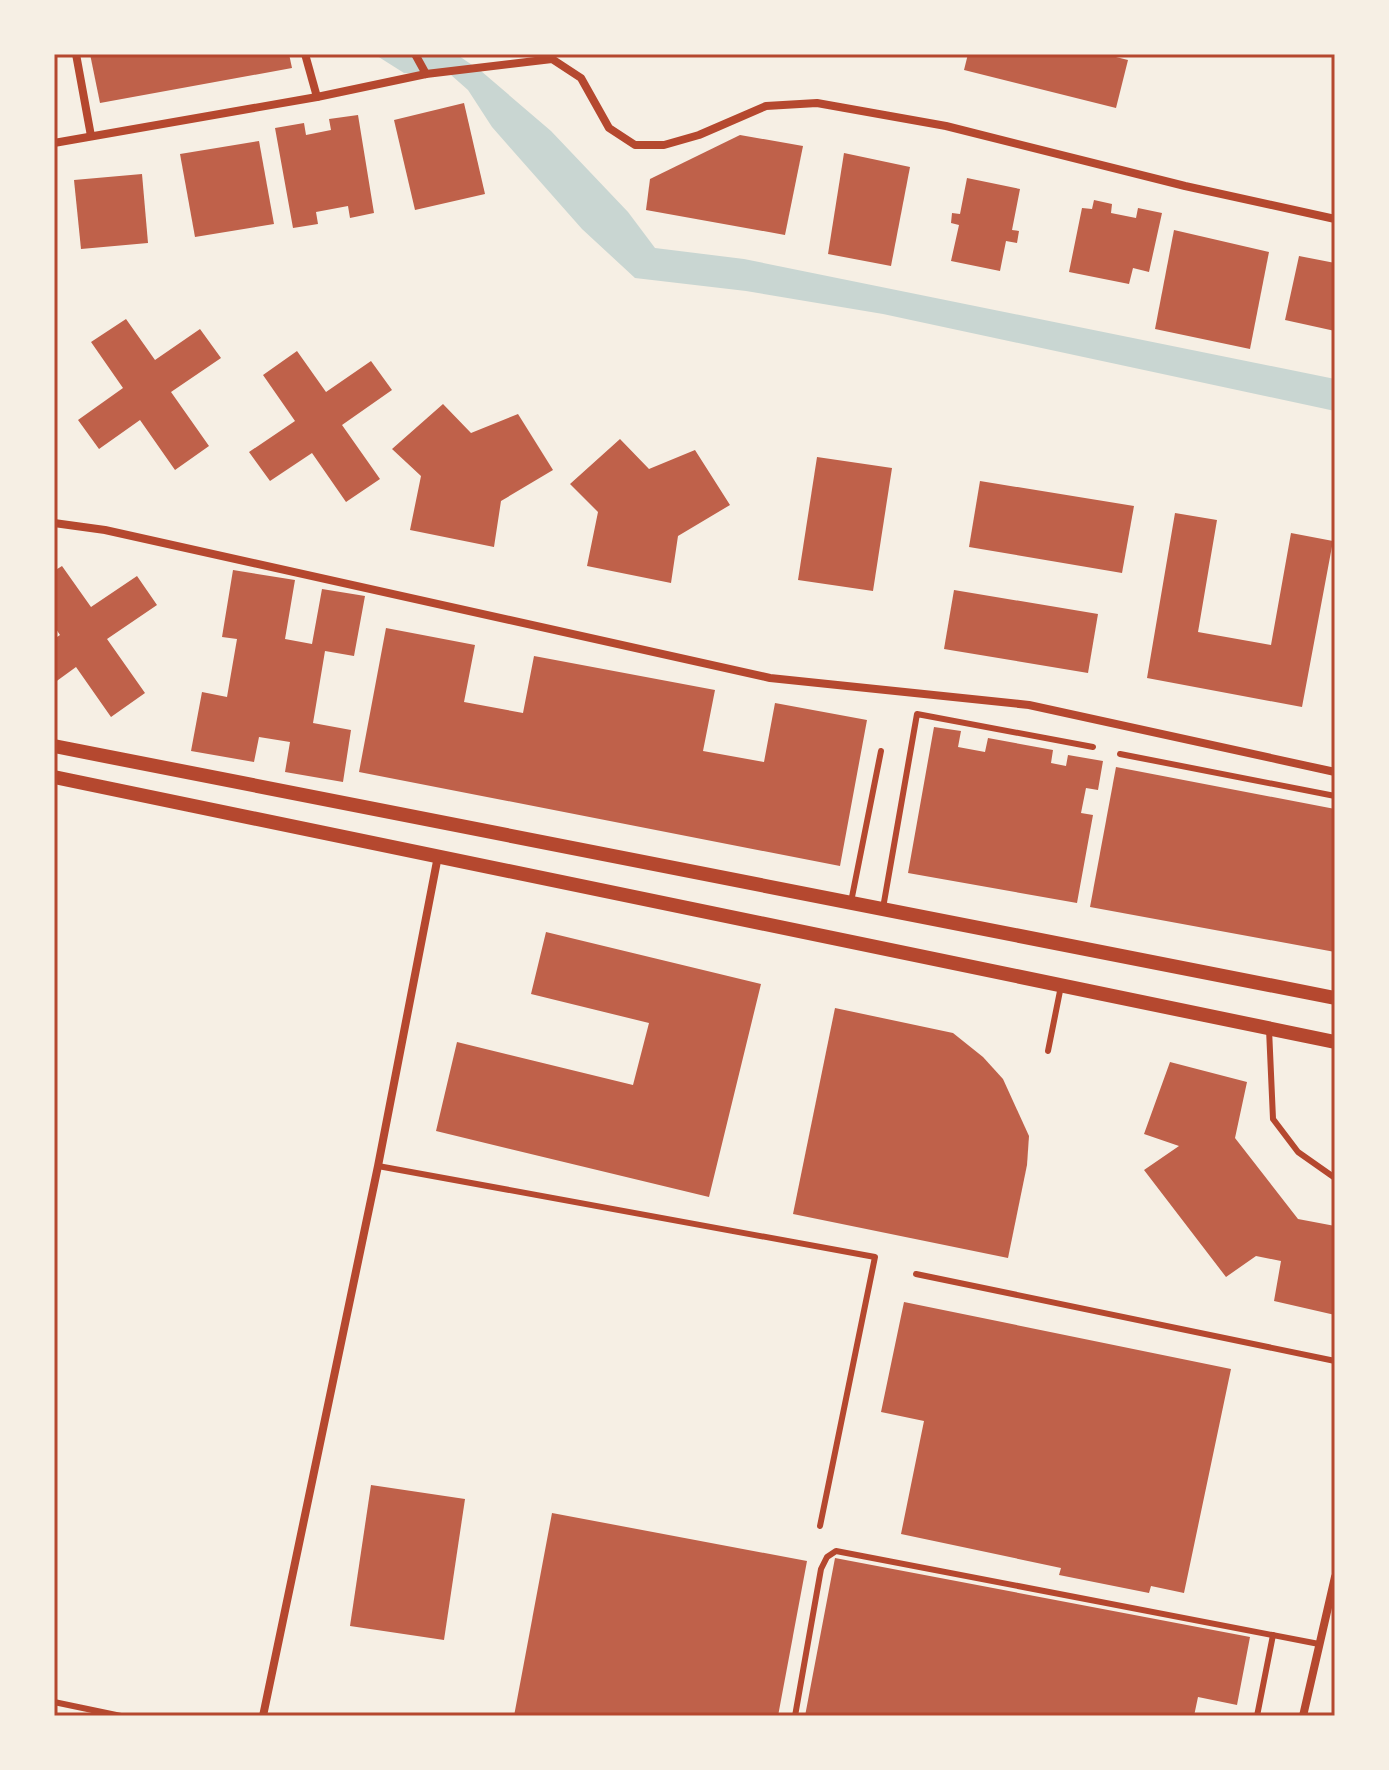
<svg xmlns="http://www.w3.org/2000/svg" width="1389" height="1770" font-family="'Golos Text',sans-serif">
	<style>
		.water { fill: #c9d6d2 }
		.building { fill: #bf614a }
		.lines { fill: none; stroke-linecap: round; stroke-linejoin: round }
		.service { stroke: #b5482f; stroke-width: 6 }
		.minor { stroke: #b5482f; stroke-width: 8 }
		.tertiary { stroke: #b5482f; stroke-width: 14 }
		.neatline { fill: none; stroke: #b5482f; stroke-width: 3 }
	</style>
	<rect width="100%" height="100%" fill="#f6efe4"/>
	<path class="water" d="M374,54h82l25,17 70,60 77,81 27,36 89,11 591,120v32l-452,-97 -137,-23 -111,-13 -53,-49 -90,-102 -24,-37 -17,-15 -47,-2z"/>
	<g class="building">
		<path d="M90,54h199l3,14 -192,35z"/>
		<path d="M968,54h136l24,6 -12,48 -152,-38z"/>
		<path d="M464,103l21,91 -70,16 -21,-90z"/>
		<path d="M358,115l16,98 -24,5 -2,-12 -32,6 2,12 -25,4 -18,-100 29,-5 2,12 25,-5 -2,-11z"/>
		<path d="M740,135l63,11 -18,89 -139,-25 4,-31z"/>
		<path d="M259,141l15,83 -79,13 -15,-83z"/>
		<path d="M844,153l66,14 -19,99 -63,-12z"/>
		<path d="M142,174l6,69 -67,6 -7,-69z"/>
		<path d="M967,178l53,11 -8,41 7,1 -2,12 -11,-2 -6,30 -49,-10 8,-36 -8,-2 1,-10 8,1z"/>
		<path d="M1094,200l18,4 -1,9 25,5 2,-10 24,5 -13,59 -16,-4 -4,16 -60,-12 13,-64 10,1z"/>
		<path d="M1174,230l95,22 -19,97 -95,-20z"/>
		<path d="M1299,256l36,7v68l-50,-11z"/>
		<path d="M126,319l29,41 45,-31 21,29 -50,34 38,54 -34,24 -35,-50 -41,29 -21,-29 45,-32 -32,-46z"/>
		<path d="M297,351l29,41 45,-31 21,29 -50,35 38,54 -34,23 -34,-49 -42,28 -21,-29 46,-31 -32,-46z"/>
		<path d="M443,404l28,29 47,-19 35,56 -52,31 -7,46 -84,-17 11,-54 -29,-27z"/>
		<path d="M620,439l29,30 46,-19 35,55 -52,31 -7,47 -84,-17 11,-54 -28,-28z"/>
		<path d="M817,457l75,11 -19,123 -75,-11z"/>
		<path d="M980,481l154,25 -12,67 -153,-26z"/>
		<path d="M1175,513l42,7 -19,112 73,13 20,-112 42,8 -31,166 -155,-29z"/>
		<path d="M62,566l29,41 46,-31 20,29 -50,34 38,54 -34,24 -35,-50 -22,16v-44l6,-4 -6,-9v-55z"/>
		<path d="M233,570l62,10 -10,59 27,5 10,-55 43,7 -11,60 -29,-5 -12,72 38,7 -8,52 -58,-10 5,-30 -31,-5 -5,25 -63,-11 11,-59 25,5 10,-58 -15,-2z"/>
		<path d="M954,590l144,24 -10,59 -144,-24z"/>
		<path d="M386,628l89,17 -11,57 59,11 11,-57 181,34 -12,61 61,11 11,-59 92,17 -27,146 -481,-94z"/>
		<path d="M934,727l27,4 -3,16 27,5 3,-14 65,12 -2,13 15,3 2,-11 35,6 -5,29 -12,-2 -5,25 12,2 -16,88 -169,-30z"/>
		<path d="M1116,767l219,42v143l-245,-45z"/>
		<path d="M546,932l215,52 -52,213 -273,-66 21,-89 176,43 16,-62 -118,-29z"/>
		<path d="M835,1008l118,25 30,24 20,22 26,57 -2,29 -19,93 -215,-44z"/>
		<path d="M1170,1062l77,20 -12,56 63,81 37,7v89l-61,-14 7,-40 -25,-5 -30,21 -82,-107 35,-24 -35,-12z"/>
		<path d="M904,1302l327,67 -47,224 -33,-7 -2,7 -90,-18 2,-7 -160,-34 23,-113 -43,-9z"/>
		<path d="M371,1485l94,14 -21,141 -94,-14z"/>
		<path d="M552,1513l255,48 -29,155h-264z"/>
		<path d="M835,1558l415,79 -13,68 -39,-8 -4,19h-389z"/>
	</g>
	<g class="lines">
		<g class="service">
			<path d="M1120,754l215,42"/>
			<path d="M851,902l30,-151"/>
			<path d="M883,908l34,-194 176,33"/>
			<path d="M1269,1029l4,90 25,33 37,26"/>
			<path d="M1048,1051l13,-65"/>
			<path d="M378,1166l497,91 -55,269"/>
			<path d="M916,1274l419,87"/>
			<path d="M54,1702l67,14"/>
			<path d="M795,1716l26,-147 6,-12 9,-6 483,93"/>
			<path d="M1257,1716l16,-81"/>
		</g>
		<g class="minor">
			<path d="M76,54l15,82"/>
			<path d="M305,54l12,43"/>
			<path d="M415,54l11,20"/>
			<path d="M54,143l263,-46 109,-23 126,-15 29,19 28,50 26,17h29l35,-10 67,-29 51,-3 129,23 239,60 150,33"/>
			<path d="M54,523l51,7 665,148 259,27 306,67"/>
			<path d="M263,1716l115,-550 60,-310"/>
			<path d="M1303,1716l32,-139"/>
		</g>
		<g class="tertiary">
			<path d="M54,746l1281,252"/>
			<path d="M54,777l1281,265"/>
		</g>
	</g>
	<rect width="1389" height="1770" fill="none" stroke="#f6efe4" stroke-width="112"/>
	<rect x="56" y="56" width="1277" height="1658" class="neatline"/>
</svg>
